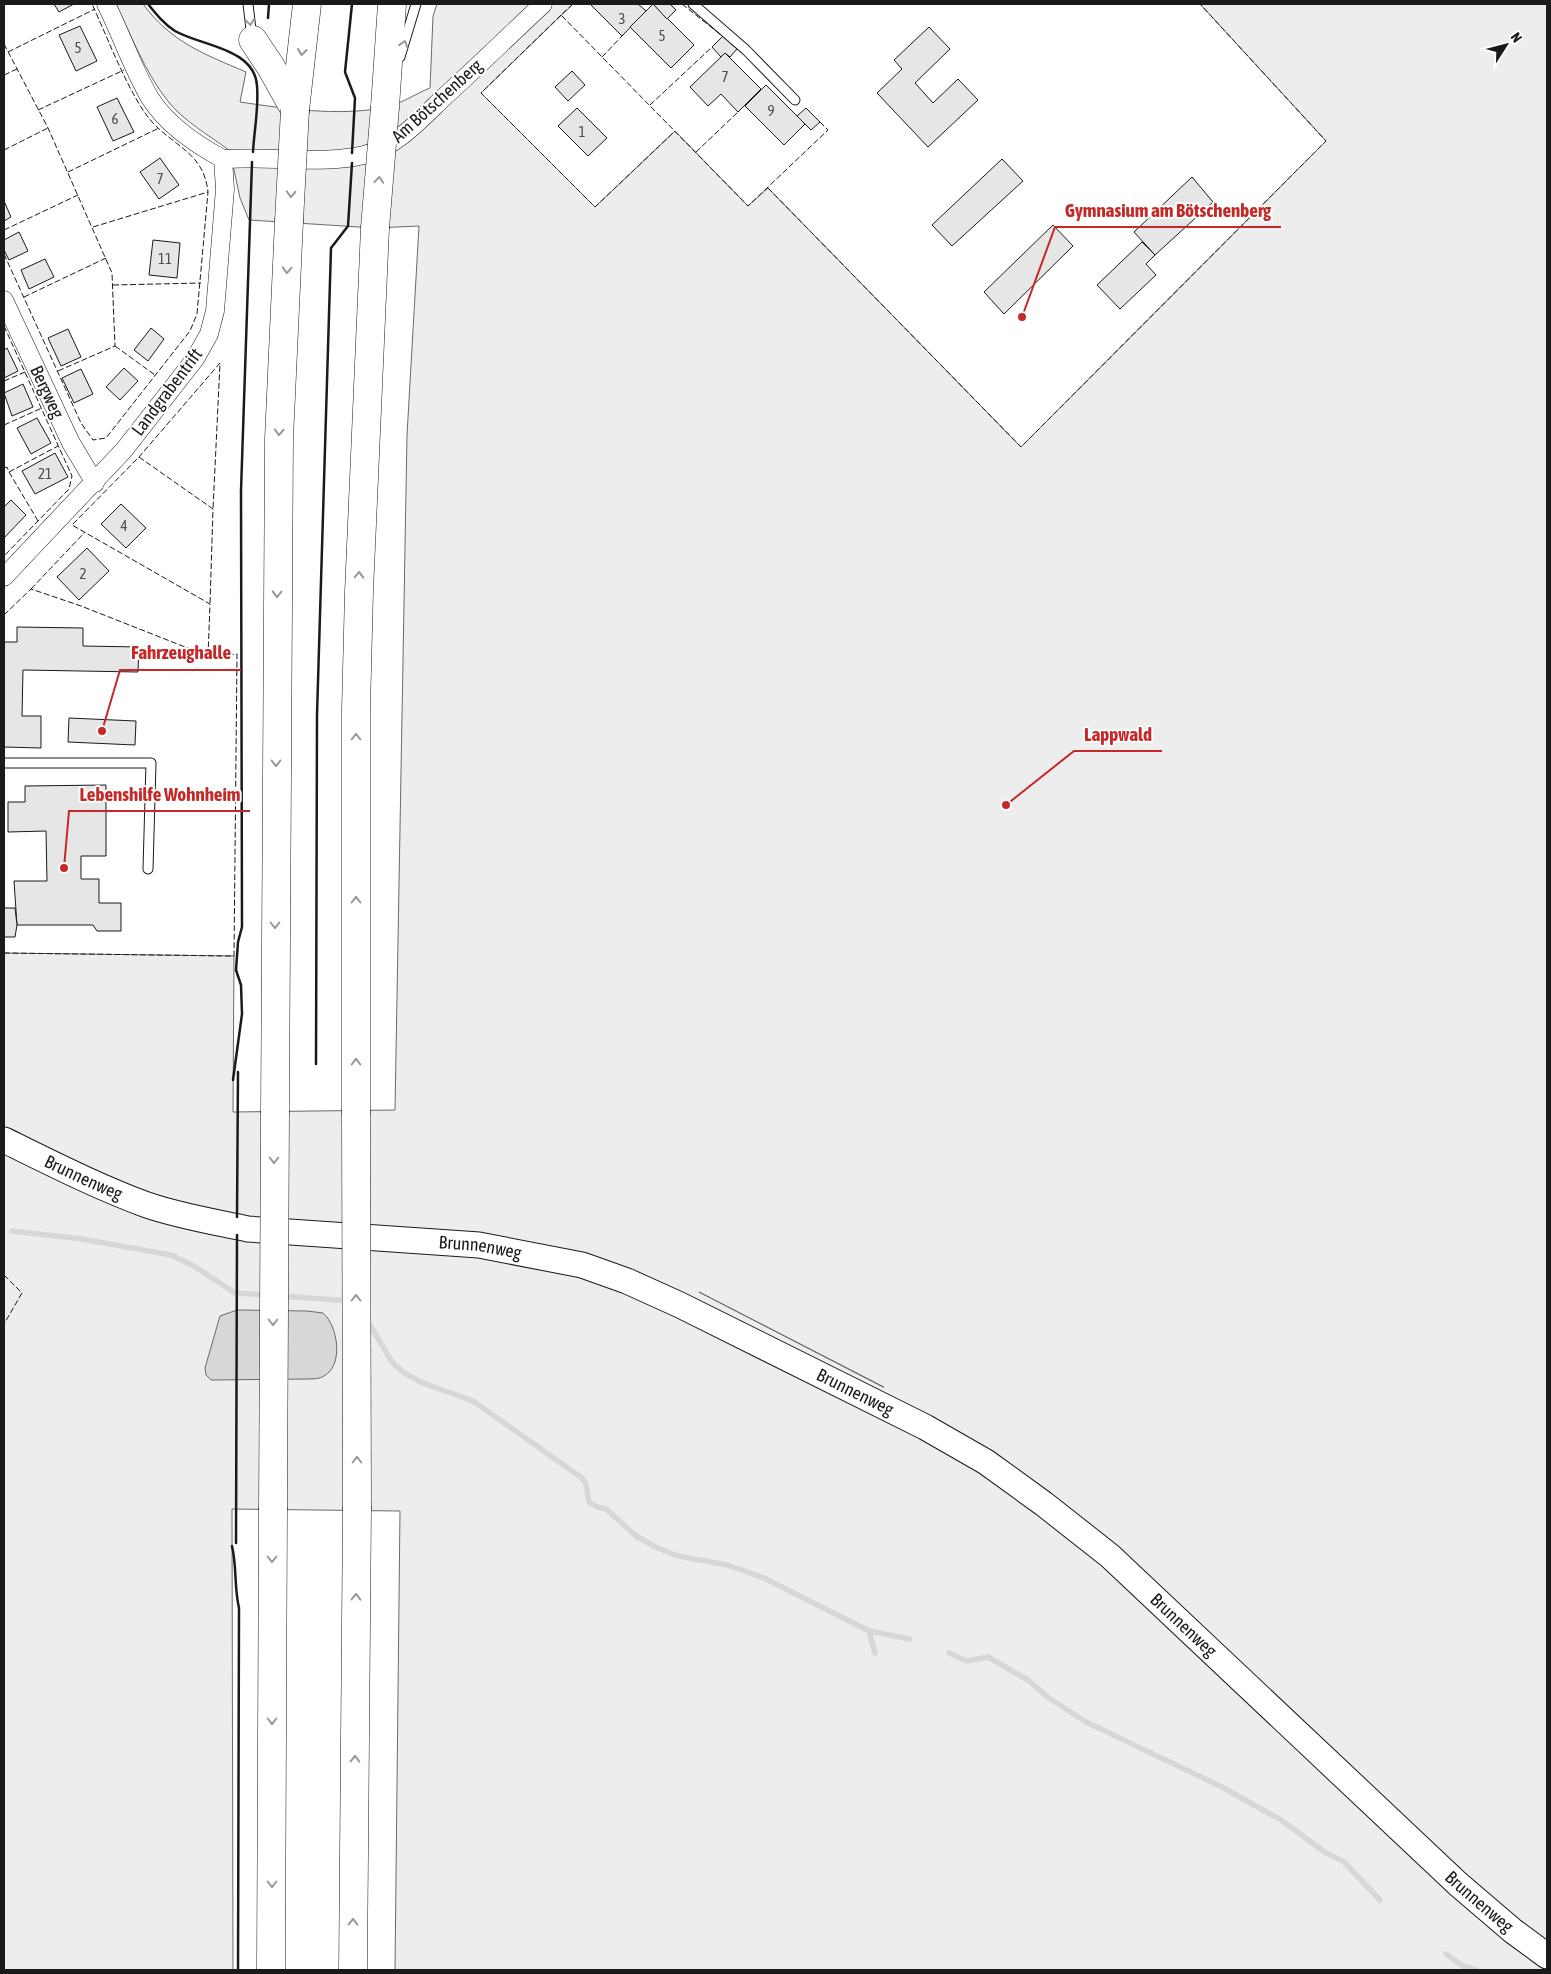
<svg xmlns="http://www.w3.org/2000/svg" width="1551" height="1974" font-family="'Asap Condensed',sans-serif">
	<style>
		.green { fill: #ededed; stroke: #6a6a6a; fill-rule: evenodd }
		.water { fill: #d7d7d7; stroke: #6a6a6a }
		.lines { fill: none; stroke-linecap: round; stroke-linejoin: round }
		.stream { stroke: #d7d7d7; stroke-width: 5.5 }
		.building { fill: #e6e6e6; stroke: #1a1a1a }
		.lane-casing { stroke: #1a1a1a; stroke-width: 11 }
		.street-casing { stroke: #1a1a1a; stroke-width: 19 }
		.secondary-casing { stroke: #1a1a1a; stroke-width: 27 }
		.highway-casing { stroke: #1a1a1a; stroke-width: 29 }
		.lane { stroke: #fff; stroke-width: 9 }
		.street { stroke: #fff; stroke-width: 18 }
		.secondary { stroke: #fff; stroke-width: 25 }
		.highway { stroke: #fff; stroke-width: 28 }
		.highway-bridge-casing { stroke: #1a1a1a; stroke-width: 29; stroke-linecap: butt }
		.highway-bridge { stroke: #fff; stroke-width: 28 }
		.fence { stroke: #1a1a1a; stroke-width: 1; stroke-dasharray: 6 2.5; stroke-linecap: butt }
		.wall { stroke: #1a1a1a; stroke-width: 2.5 }
		.oneway { stroke: #989898 }
		.labels { text-anchor: middle; stroke-width: 4; stroke-linejoin: round; paint-order: stroke }
		.number-label { font-size: 15px; fill: #4d4d4d }
		.street-label { font-size: 18px; fill: #1a1a1a; stroke: #fff }
		.leader { fill: none; stroke: #c62828; stroke-width: 2 }
		.callout-dot { fill: #c62828; stroke: #fff; stroke-width: 2 }
		.callout-label { font-size: 19px; text-anchor: middle; font-weight: bold; fill: #c62828; stroke: #fff; stroke-width: 4; stroke-linejoin: round; paint-order: stroke }
	</style>
	<rect width="100%" height="100%" fill="#fff"/>
	<path class="green" d="M116,4h27c28,38 61,50 103,68l-6,30c47,7 96,14 143,6 16,-3 32,-14 47,-20l3,-72 4,-12h136l-92,89 114,114 80,-76 73,75 20,-18 253,259 305,-306 -126,-137h347v1966h-1152l5,-459 -168,-2 1,461h-229v-1017l230,3 -1,156 162,-2 12,-675 12,-209 -44,2 -126,-8 -9,-22 -10,-47c-21,-16 -47,-30 -63,-51 -22,-28 -36,-65 -51,-96zM699,1292l185,95h-1z"/>
	<path class="water" d="M237,1310l70,1 16,2c15,13 21,52 1,63 -4,3 -11,3 -16,3l-97,1 -5,-5 -1,-7 15,-52z"/>
	<g class="lines">
		<g class="stream">
			<path d="M12,1231l70,8 89,16 23,11 41,27 32,2"/>
			<path d="M282,1296l68,5"/>
			<path d="M367,1320l25,42 12,11 19,10 50,18 109,77 4,6 3,18 8,5 9,2 30,27 19,11 23,9 49,9 37,13 105,53 41,8"/>
			<path d="M869,1631l6,22"/>
			<path d="M949,1653l18,8 21,-4 40,23 21,18 37,24 134,64 61,34 45,33 17,8 37,39"/>
			<path d="M1446,1954l17,12 13,4"/>
		</g>
	</g>
	<g class="building">
		<path d="M54,4h20l-15,8z"/>
		<path d="M590,4h48l8,7 -24,25z"/>
		<path d="M653,4l41,41 -23,23 -41,-41z"/>
		<path d="M653,4h17l6,6 -9,9z"/>
		<path d="M80,26l17,35 -21,10 -17,-36z"/>
		<path d="M929,27l21,22 -35,34 18,20 25,-24 20,21 -50,47 -51,-54 25,-24 -8,-9z"/>
		<path d="M723,36l14,13 -7,8 -5,-4 -4,4 -9,-10z"/>
		<path d="M725,53l36,36 -23,23 -17,-18 -13,12 -18,-19z"/>
		<path d="M572,71l13,14 -17,16 -13,-14z"/>
		<path d="M766,85l39,39 -21,21 -39,-39z"/>
		<path d="M117,98l17,34 -21,9 -16,-34z"/>
		<path d="M577,108l30,30 -19,18 -30,-30z"/>
		<path d="M806,108l14,14 -9,8 -14,-14z"/>
		<path d="M160,158l19,27 -20,14 -19,-27z"/>
		<path d="M1002,159l21,22 -71,65 -20,-21z"/>
		<path d="M1192,177l21,25 -58,53 -21,-23z"/>
		<path d="M4,201l7,16 -7,4z"/>
		<path d="M1053,225l20,21 -69,68 -20,-22z"/>
		<path d="M19,232l9,19 -19,9 -5,-10v-10z"/>
		<path d="M153,240l27,3 -3,35 -28,-3z"/>
		<path d="M1142,242l13,13 -9,9 10,11 -36,34 -23,-24z"/>
		<path d="M45,259l9,18 -25,12 -8,-19z"/>
		<path d="M151,328l13,11 -16,22 -14,-11z"/>
		<path d="M68,329l13,28 -20,9 -13,-28z"/>
		<path d="M7,348l11,23 -14,7v-28z"/>
		<path d="M124,368l14,13 -18,19 -14,-13z"/>
		<path d="M81,369l12,25 -19,9 -12,-25z"/>
		<path d="M23,384l10,23 -21,9 -8,-23z"/>
		<path d="M37,418l14,25 -20,11 -14,-26z"/>
		<path d="M55,453l13,24 -33,17 -13,-23z"/>
		<path d="M11,500l15,15 -22,23v-31z"/>
		<path d="M121,504l25,24 -20,20 -25,-24z"/>
		<path d="M87,548l22,23 -30,29 -22,-23z"/>
		<path d="M17,627l66,1v18l56,1 -1,25 -115,-2 -1,46h19v32l-37,-1v-105h13z"/>
		<path d="M69,718l67,3 -1,24 -67,-3z"/>
		<path d="M106,785v71h-25v23h18v24h22v28h-24l-4,-6h-76l-3,-44h33l-1,-50 -38,1v-30h17v-16z"/>
		<path d="M4,908h11l2,17 -2,12h-11z"/>
	</g>
	<g class="lines">
		<g class="lane-casing">
			<g id="lane">
				<path d="M248,4l4,34"/>
				<path d="M693,4l53,46 49,50"/>
				<path d="M400,57l16,-53"/>
				<path d="M4,763h147l-3,106"/>
			</g>
		</g>
		<g class="street-casing">
			<g id="street">
				<path d="M106,4c15,30 27,65 44,94 17,27 45,46 73,61"/>
				<path d="M223,159c45,-3 98,6 141,-4 31,-7 57,-36 79,-57 34,-31 67,-63 100,-94"/>
				<path d="M4,300l67,143 24,40"/>
				<path d="M4,577l120,-127 71,-91 14,-25 6,-23 10,-122 -2,-30"/>
			</g>
		</g>
		<g class="secondary-casing">
			<g id="secondary">
				<path id="s1" d="M4,1140c47,23 94,47 143,65 32,11 68,17 101,24l231,16 103,20 45,16 53,24 245,122 61,35 58,42 66,52 348,328 55,47 34,25"/>
			</g>
		</g>
		<g class="highway-casing">
			<g id="highway">
				<path d="M253,40l18,27 24,43"/>
				<path d="M385,107l7,-103"/>
				<path d="M295,110l12,-106"/>
				<path d="M275,1111l4,-672 10,-218"/>
				<path d="M356,1111v-402l3,-117 16,-364"/>
				<path d="M271,1970l2,-460"/>
				<path d="M353,1970l4,-461"/>
			</g>
		</g>
		<use href="#lane" class="lane"/>
		<use href="#street" class="street"/>
		<use href="#secondary" class="secondary"/>
		<use href="#highway" class="highway"/>
		<g class="highway-bridge-casing">
			<g id="highway-bridge">
				<path d="M289,221l6,-111"/>
				<path d="M375,228l10,-121"/>
				<path d="M356,1111l1,398"/>
				<path d="M273,1510l2,-399"/>
			</g>
		</g>
		<use href="#highway-bridge" class="highway-bridge"/>
		<g class="fence">
			<path d="M573,4l-12,11 187,191 80,-76 -8,-8"/>
			<path d="M682,4l39,31"/>
			<path d="M561,15l-80,78 114,114 80,-76"/>
			<path d="M4,44l44,84 64,145 3,73 -57,25"/>
			<path d="M8,52l87,-43"/>
			<path d="M602,57l20,-21"/>
			<path d="M4,75l13,-6"/>
			<path d="M650,105l62,-58"/>
			<path d="M38,110l86,-40"/>
			<path d="M4,150l44,-22"/>
			<path d="M696,152l42,-40"/>
			<path d="M68,172l91,-44"/>
			<path d="M768,188l253,259 305,-306 -126,-137"/>
			<path d="M93,227l115,-35"/>
			<path d="M4,230l74,-35"/>
			<path d="M4,254l77,169 12,17 13,-2 84,-107 7,-17 11,-122c-4,-38 -31,-44 -55,-69 -23,-25 -46,-87 -61,-119"/>
			<path d="M113,285l88,-2"/>
			<path d="M24,297l82,-39"/>
			<path d="M4,326l68,150 -3,13 -65,67"/>
			<path d="M115,346l40,29"/>
			<path d="M4,381l21,-9"/>
			<path d="M4,425l38,-17"/>
			<path d="M139,457l74,52 -3,95"/>
			<path d="M4,468l3,-1 2,5 49,-26"/>
			<path d="M9,472l29,49"/>
			<path d="M31,589l54,-57"/>
			<path d="M4,615l27,-26 50,17 127,50 29,-2 -3,302 -230,-3"/>
			<path d="M208,656l2,-52 -138,-79 67,-68 81,-94 -7,146"/>
			<path d="M4,1275l18,18 -18,31"/>
		</g>
		<g class="wall">
			<path d="M148,4c8,10 16,20 27,27 26,15 80,17 82,55 2,22 -3,45 -4,66"/>
			<path d="M352,4l-7,68 10,26 -3,55"/>
			<path d="M268,18l1,-14"/>
			<path d="M316,1064l1,-349 14,-467 17,-22 4,-63"/>
			<path d="M233,1080l9,-66 -1,-29 -5,-15 2,-28 4,-15 -1,-436 11,-329"/>
			<path d="M237,1217l1,-145"/>
			<path d="M236,1543l1,-308"/>
			<path d="M232,1546c5,21 2,41 7,62l-1,362"/>
		</g>
	</g>
	<defs><path id="oneway-chevron" d="M-2-3.5L2.5 0L-2 3.5" fill="none" stroke-width="1.6" stroke-linecap="round" stroke-linejoin="round" transform="scale(1.25)"/></defs>
	<g class="oneway">
		<use href="#oneway-chevron" transform="translate(250 22) rotate(83)"/>
		<use href="#oneway-chevron" transform="translate(404 44) rotate(-73)"/>
		<use href="#oneway-chevron" transform="translate(302 52) rotate(96)"/>
		<use href="#oneway-chevron" transform="translate(379 180) rotate(-86)"/>
		<use href="#oneway-chevron" transform="translate(291 194) rotate(93)"/>
		<use href="#oneway-chevron" transform="translate(287 270) rotate(93)"/>
		<use href="#oneway-chevron" transform="translate(279 432) rotate(93)"/>
		<use href="#oneway-chevron" transform="translate(359 575) rotate(-88)"/>
		<use href="#oneway-chevron" transform="translate(277 594) rotate(91)"/>
		<use href="#oneway-chevron" transform="translate(356 737) rotate(-90)"/>
		<use href="#oneway-chevron" transform="translate(276 763) rotate(90)"/>
		<use href="#oneway-chevron" transform="translate(356 900) rotate(-90)"/>
		<use href="#oneway-chevron" transform="translate(275 925) rotate(90)"/>
		<use href="#oneway-chevron" transform="translate(356 1062) rotate(-90)"/>
		<use href="#oneway-chevron" transform="translate(274 1160) rotate(90)"/>
		<use href="#oneway-chevron" transform="translate(356 1298) rotate(-90)"/>
		<use href="#oneway-chevron" transform="translate(273 1322) rotate(90)"/>
		<use href="#oneway-chevron" transform="translate(357 1460) rotate(-90)"/>
		<use href="#oneway-chevron" transform="translate(272 1559) rotate(90)"/>
		<use href="#oneway-chevron" transform="translate(356 1597) rotate(-89)"/>
		<use href="#oneway-chevron" transform="translate(272 1721) rotate(90)"/>
		<use href="#oneway-chevron" transform="translate(355 1759) rotate(-89)"/>
		<use href="#oneway-chevron" transform="translate(272 1884) rotate(90)"/>
		<use href="#oneway-chevron" transform="translate(353 1922) rotate(-89)"/>
	</g>
	<g class="labels">
		<g class="number-label">
			<text x="622" y="24">3</text>
			<text x="662" y="41">5</text>
			<text x="78" y="53">5</text>
			<text x="725" y="82">7</text>
			<text x="771" y="116">9</text>
			<text x="115" y="124">6</text>
			<text x="582" y="137">1</text>
			<text x="160" y="184">7</text>
			<text x="165" y="264">11</text>
			<text x="45" y="479">21</text>
			<text x="124" y="531">4</text>
			<text x="83" y="579">2</text>
		</g>
		<g class="street-label">
			<text transform="translate(437 101) rotate(-42)" y="6">Am Bötschenberg</text>
			<text transform="translate(47 392) rotate(65)" y="6">Bergweg</text>
			<text transform="translate(167 392) rotate(-53)" y="6">Landgrabentrift</text>
			<text dy="6" stroke="none"><textPath href="#s1" startOffset="88">Brunnenweg</textPath></text>
			<text dy="6" stroke="none"><textPath href="#s1" startOffset="494">Brunnenweg</textPath></text>
			<text dy="6" stroke="none"><textPath href="#s1" startOffset="899">Brunnenweg</textPath></text>
			<text dy="6" stroke="none"><textPath href="#s1" startOffset="1304">Brunnenweg</textPath></text>
			<text dy="6" stroke="none"><textPath href="#s1" startOffset="1709">Brunnenweg</textPath></text>
		</g>
	</g>
	<path class="leader" d="M1022 317L1055 227H1281M102 731L120 670H241M1006 805L1074 751H1162M64 868L69 811H250"/>
	<g class="callout-dot">
		<circle cx="1022" cy="317" r="5"/>
		<circle cx="102" cy="731" r="5"/>
		<circle cx="1006" cy="805" r="5"/>
		<circle cx="64" cy="868" r="5"/>
	</g>
	<g class="callout-label">
		<text x="1168" y="217">Gymnasium am Bötschenberg</text>
		<text x="181" y="659">Fahrzeughalle</text>
		<text x="1118" y="741">Lappwald</text>
		<text x="160" y="801">Lebenshilfe Wohnheim</text>
	</g>
	<rect width="1551" height="1974" fill="none" stroke="#1a1a1a" stroke-width="10"/>
	<g transform="translate(1506 45) rotate(54)" stroke="#ffffff" stroke-width="4" paint-order="stroke">
	<path d="M0-4L9 19L0 12L-9 19Z" fill="#1a1a1a"/>
	<text y="-8" font-size="14" font-weight="bold" text-anchor="middle" fill="#1a1a1a">N</text>
	</g>
</svg>
